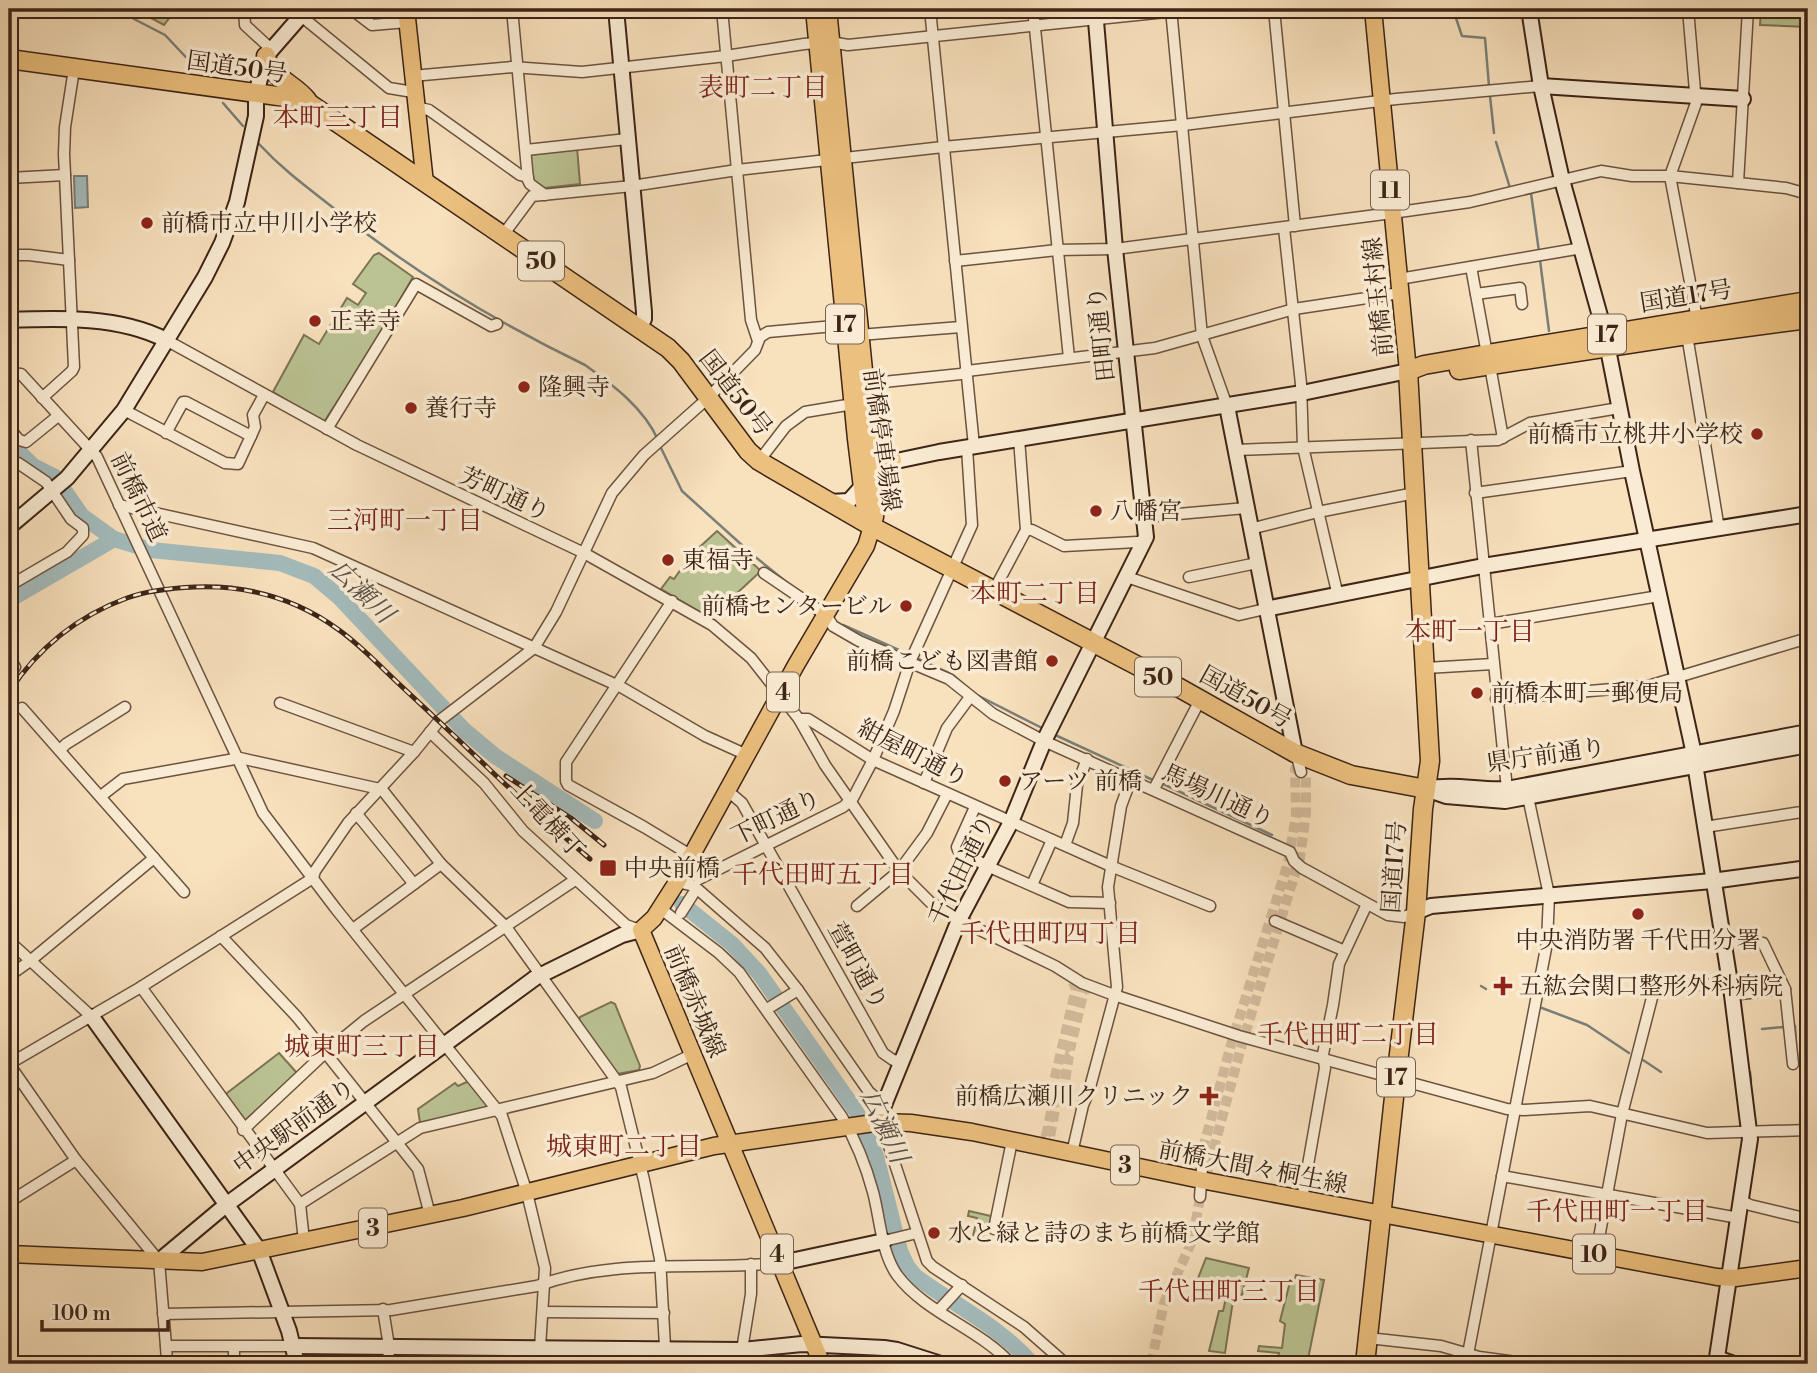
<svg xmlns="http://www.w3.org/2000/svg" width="1817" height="1373" font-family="'Libre Bodoni','Noto Serif JP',serif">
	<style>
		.green { fill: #bbc393; stroke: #7c7455; stroke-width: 2 }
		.water { fill: #a3bbbc; stroke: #7a7f7a; stroke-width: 2 }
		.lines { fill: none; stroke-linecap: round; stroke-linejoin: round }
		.stream { stroke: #7a7f7a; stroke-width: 2.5 }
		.river { stroke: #a3bbbc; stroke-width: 16 }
		.street-tunnel { stroke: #d3bb9c; stroke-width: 10; stroke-dasharray: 10 5; stroke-linecap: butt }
		.street-casing { stroke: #6c5340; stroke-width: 13 }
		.secondary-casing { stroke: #3d2417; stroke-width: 18 }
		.primary-casing { stroke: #3d2417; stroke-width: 19 }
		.highway-casing { stroke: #3d2417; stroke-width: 21 }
		.street { stroke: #faecd4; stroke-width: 10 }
		.secondary { stroke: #faecd4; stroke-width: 14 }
		.primary { stroke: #ecc07e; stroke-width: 16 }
		.highway { stroke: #ecc07e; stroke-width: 18 }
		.rail-casing { stroke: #3d2417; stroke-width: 5 }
		.rail { stroke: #faecd4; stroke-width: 2.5; stroke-dasharray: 8; stroke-linecap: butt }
		.poi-dot { fill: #8f2418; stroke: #faecd4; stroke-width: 2.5 }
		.labels { text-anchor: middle; stroke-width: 7; stroke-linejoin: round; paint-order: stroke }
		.shield { fill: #faecd4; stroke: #766050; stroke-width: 2 }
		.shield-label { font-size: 23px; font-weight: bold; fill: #3d2417 }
		.street-label { font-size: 24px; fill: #3d2417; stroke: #faecd4 }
		.poi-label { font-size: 24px; fill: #3d2417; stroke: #faecd4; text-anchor: start }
		.neighbourhood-label { font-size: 26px; fill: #7a1f14; stroke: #faecd4 }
		.water-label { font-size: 26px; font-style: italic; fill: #5c5149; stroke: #faecd4 }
	</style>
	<rect width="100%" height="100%" fill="#f8e1bd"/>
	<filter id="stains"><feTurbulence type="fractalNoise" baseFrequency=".00286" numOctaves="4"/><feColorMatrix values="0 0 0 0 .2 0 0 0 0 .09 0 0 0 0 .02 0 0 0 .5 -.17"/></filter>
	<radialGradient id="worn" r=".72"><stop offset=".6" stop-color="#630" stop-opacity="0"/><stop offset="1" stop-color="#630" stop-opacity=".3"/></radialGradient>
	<g class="green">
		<path d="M134,9h42l-12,16z"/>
		<path d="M1761,9h47v18l-48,-2z"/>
		<path d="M577,147l3,37 -36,4 -13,-10 -2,-23 2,-3z"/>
		<path d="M379,253l34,24 -40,70 -49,75 -51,-30 31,-57 15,9 28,-46 11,7 8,-12 -13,-9 21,-29z"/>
		<path d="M717,531l44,40 -51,47 -49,-29 9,-12 4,2 17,-24z"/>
		<path d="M611,1002l4,2 25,62 -1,4 -22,4 -38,-53 1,-4z"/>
		<path d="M279,1053l18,20 -49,47 -5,1 -17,-23 1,-5z"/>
		<path d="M469,1081l19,24 -2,4 -66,14 -2,-14 37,-26 3,3z"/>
		<path d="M969,1211l22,5v13l-6,-1 -3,14 -9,-6 4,-18 -9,-2z"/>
		<path d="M1206,1258l43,10 -7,27 -8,-1 -9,59 -16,-2 10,-40h4l3,-13 -33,-7z"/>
		<path d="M1296,1275l28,5 -17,84h-30l2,-11 -21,-2 1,-5 23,2 3,-24 -5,-3 10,-39h4z"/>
	</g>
	<path class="water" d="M87,176l1,31 -13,1 -1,-32z"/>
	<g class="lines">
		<g class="stream">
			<path d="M124,9l10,10 31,16 34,36"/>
			<path d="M1453,9l9,27 23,2 4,48"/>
			<path d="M1490,96l4,37"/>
			<path d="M223,103l20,23"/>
			<path d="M1496,142l14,46"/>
			<path d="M259,144c25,27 48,43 77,66 77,62 160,112 249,155 28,20 59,43 73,75"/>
			<path d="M1518,195l13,-2 8,59"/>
			<path d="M1540,260l9,71"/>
			<path d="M660,446l22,45 71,64 42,34"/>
			<path d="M843,625l67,30"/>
			<path d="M916,658l37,17 17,15"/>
			<path d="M975,694l69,35"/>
			<path d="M1053,734l102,47"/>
			<path d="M1161,783l111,52"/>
			<path d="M1481,986l5,3"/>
			<path d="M1542,1008l45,17 42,28"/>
			<path d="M1762,1029l33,-3 1,18"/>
			<path d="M1796,1058l6,5h6"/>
			<path d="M1643,1060l18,12"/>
			<path d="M1750,1072l1,9"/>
		</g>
		<g class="river">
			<path d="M9,442l24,24 22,11 27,39 32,23"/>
			<path d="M9,600l105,-61 37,11 129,13 34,13 25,21 125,133 31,26 100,65"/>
			<path d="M682,904l50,40 27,29 97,138 20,45 24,95 7,15 8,10c39,29 86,51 117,88"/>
		</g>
		<g class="street-tunnel">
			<path d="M1295,769l11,6v38l-6,45 -58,186 -34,126 -10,-3 34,-126 56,-178 8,-48z"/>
			<path d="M1072,981l16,8 -4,1 -14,60 2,3 -3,3 -6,37 -6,6 -7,38 -4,-1 8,-38 -3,-4 25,-106z"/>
			<path d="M1151,1364l13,-61 29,-64 7,-42"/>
		</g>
		<g class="street-casing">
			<g id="street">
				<path d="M244,9l1,16 25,23"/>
				<path d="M351,9l21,16 35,-3"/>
				<path d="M512,9l16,171 2,4 15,11"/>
				<path d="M722,9l29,311 7,21"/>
				<path d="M930,9l44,437"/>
				<path d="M1033,9l36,349"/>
				<path d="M1171,9l31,327 25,70"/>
				<path d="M1274,9l21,217"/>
				<path d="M1688,9l8,94 -26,73 27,143"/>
				<path d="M301,16l88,72 24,4"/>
				<path d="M412,76l100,-9 70,5 144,-16 78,-12 27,-2 17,3 347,-36"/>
				<path d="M415,107l14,3 91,65 8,2"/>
				<path d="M526,150l101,-11"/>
				<path d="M9,178l56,-3"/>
				<path d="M1738,183l10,-174"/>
				<path d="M1284,228l17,156 2,63 35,149"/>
				<path d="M503,235l29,-39 100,-10 105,-16 206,-23 240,-22 213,-26 145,-13"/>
				<path d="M9,255h20l40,5"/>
				<path d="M955,261l102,-11 58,-1 277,-36 78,-11 131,-31 31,5h38l68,7 48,5 22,6"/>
				<path d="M1471,267l16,87"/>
				<path d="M1399,279l183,-31"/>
				<path d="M1476,294l44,-6 2,16"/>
				<path d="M1687,335l31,188 5,4"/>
				<path d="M166,340l191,105 227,108 128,72 39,33 48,61 26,46 74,106 31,31 29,18 96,46 27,17 32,12 125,41 268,73 17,1 66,-4 117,27 101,-3"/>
				<path d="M1490,366l13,72"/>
				<path d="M9,373l12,1 76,83 166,356 73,96 166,207 25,77 18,75 -6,96"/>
				<path d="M864,384l97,-10 6,-3 188,-23 139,-39 106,-16"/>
				<path d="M42,398l30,-27 2,-4 -10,-213 1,-27 9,-58"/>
				<path d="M124,410l101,53 13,1 13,-28 -65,-34h-3l-17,31"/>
				<path d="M9,428l10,12 7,2 32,-26"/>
				<path d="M327,429l89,-145 75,42 6,-2"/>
				<path d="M251,436l4,-9 -2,-12 11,-20"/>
				<path d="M1471,440l36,349"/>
				<path d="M1236,450l262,-10 32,-17 89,-15"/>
				<path d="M759,461l27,-35 19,-14 48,-8"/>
				<path d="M9,463h9l28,19 25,37 12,9v7l-16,17 -58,34"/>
				<path d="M1475,493l157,-22"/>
				<path d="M119,505l194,43 308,139 84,49 42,19"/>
				<path d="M1144,517l102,-9"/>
				<path d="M1250,529l68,-17 97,-19"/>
				<path d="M1026,530h6l32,16 73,-4 6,3"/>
				<path d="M764,573l62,42 7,11 26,15 90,38 44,35 51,27 246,111 4,9 8,7 86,47 16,2 12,-5"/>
				<path d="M1127,577l112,38 26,-6"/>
				<path d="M1189,577l68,-14"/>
				<path d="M994,590l32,-60 -7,-91"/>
				<path d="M672,601l-106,161v19l2,4 76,42 48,29"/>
				<path d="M1490,624l169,-28"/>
				<path d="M9,657l6,10 -6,9"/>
				<path d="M1426,668l67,-4"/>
				<path d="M1496,699l152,-13 160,-48"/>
				<path d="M280,703l134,49"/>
				<path d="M22,708l162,184"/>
				<path d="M799,719h9l65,41 240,107 97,39"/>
				<path d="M430,732l54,51 39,48 103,94 14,5"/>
				<path d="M60,750l6,-6 59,-37"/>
				<path d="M1296,753l5,19"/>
				<path d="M924,783l23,-55 23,-31"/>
				<path d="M1154,789l46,-89"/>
				<path d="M728,791l14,12 141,250 10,7 8,1"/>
				<path d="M101,796l22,-17 117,-21 140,31 4,3 57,72 65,63 115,160 23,93 16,79 6,105"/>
				<path d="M975,807l-18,40 1,3 29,16 82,36 41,1"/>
				<path d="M356,813l58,71"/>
				<path d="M1705,827l103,-16"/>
				<path d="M1065,845l8,-22 4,-38 10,-26"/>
				<path d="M699,879l144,-72 10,-9 20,-38 21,-49 16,-49 62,-137 -5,-77"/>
				<path d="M677,882l17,4 71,62 33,42 71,102 15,13"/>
				<path d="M1032,885l20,-45"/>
				<path d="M857,906l42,-35 28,-38 20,-39"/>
				<path d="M661,909l58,44 20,19 103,145c14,24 24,49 31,75 7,26 8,60 24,83 28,38 83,54 114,89"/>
				<path d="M681,913l12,-19"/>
				<path d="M1275,921l70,30"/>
				<path d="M353,929l88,-65"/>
				<path d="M221,936l76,81 121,152 12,46"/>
				<path d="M9,941l83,76"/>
				<path d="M1763,943l22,46 8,75"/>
				<path d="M9,976l21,-15 124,-103"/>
				<path d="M141,987l159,217"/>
				<path d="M1732,995l53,-6"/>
				<path d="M767,1009l31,-19"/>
				<path d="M9,1064l132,-77 172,-109 2,-7 33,-48 66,-71 25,-31 95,-73 22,-36 56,-119 32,-38 64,-57 47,-48 5,-13 8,-5 77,-7 14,10 102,-8"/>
				<path d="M9,1064l67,96 83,101 7,85"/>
				<path d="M881,1122l46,139 6,6 91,60 42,37"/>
				<path d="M243,1130l83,-78 38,-31 211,-141"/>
				<path d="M1072,1153l11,-48 6,-14 28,-104 -9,-100 13,-81 10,-27"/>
				<path d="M1502,1176l237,42"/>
				<path d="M1200,1197l2,-29"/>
				<path d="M1302,1199l23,-131 -2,-14 10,-49 6,-41 28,-60"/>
				<path d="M1742,1201l8,4 58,14"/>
				<path d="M9,1202l67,-42"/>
				<path d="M994,1229l18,-88"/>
				<path d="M304,1241l-4,-37 120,-76 233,-55 40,-19"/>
				<path d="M884,1241l33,-8"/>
				<path d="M1596,1254l26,-140 33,-128 74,-2"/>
				<path d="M383,1309l5,31 1,24"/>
				<path d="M939,1310l23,-25"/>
				<path d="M543,1312l121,1"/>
				<path d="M163,1314l228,-4 146,-24c77,-29 164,-15 244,-23"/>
				<path d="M1368,1338l73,8 38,11 53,7"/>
				<path d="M234,1347v17"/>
				<path d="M735,1350l1,14"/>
				<path d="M742,1350l9,-56v-30"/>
				<path d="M1468,1354l79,-411 2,-48 -21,-98"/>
				<path d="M167,1364l-1,-18h126"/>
			</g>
		</g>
		<g class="secondary-casing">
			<g id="secondary">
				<path d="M616,9l28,303v7l-5,8"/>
				<path d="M1529,9l12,77 21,94 43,154 27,137 60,274 40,250 18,144 -34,225"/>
				<path d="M1541,86l202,13"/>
				<path d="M9,320c51,-2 111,-4 157,20"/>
				<path d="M1227,406l68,347"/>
				<path d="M882,464l57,-12 363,-59 106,-22"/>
				<path d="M829,502l20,-1 17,-19"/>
				<path d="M9,527l58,-49 57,-68 81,-133 17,-34 15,-41 19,-86v-22l10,-38 41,-47"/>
				<path d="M1265,609l218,-43 325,-52"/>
				<path d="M1426,789l20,7 59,5 303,-56"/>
				<path d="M1427,789c28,-6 52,2 80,0l301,-57"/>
				<path d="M1416,912l15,-6 281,-25 96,-13"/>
				<path d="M92,1017l167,233 30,81 8,33"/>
				<path d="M881,1122l3,-17 75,-185 52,-98 33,-81 102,-204 -31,-288 -20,-240"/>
				<path d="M159,1261l67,-56 309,-227 87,-43 19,-5"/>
				<path d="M781,1263l103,-22"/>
				<path d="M292,1346l450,4 60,-6 82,4 13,2 44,14"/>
				<path d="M1717,1358l17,6"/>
			</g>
		</g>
		<g class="primary-casing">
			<g id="primary">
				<path d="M406,9l19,174"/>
				<path d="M814,9l42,430 9,73 6,14"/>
				<path d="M1373,9l35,362"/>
				<path d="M871,438l8,15 14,7"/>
				<path d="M9,1254l193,8 261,-54 251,-62 167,-24 30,1 61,9 229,48 516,97 18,1 73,-10"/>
				<path d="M822,1364l-181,-434 13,-12 23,-36 119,-217 70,-119 9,-29 2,-16 -49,-492"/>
			</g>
		</g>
		<g class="highway-casing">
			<g id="highway">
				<path d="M266,56c4,22 28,27 41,44"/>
				<path d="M9,59l283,39 18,6 358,244 13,13 67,90 11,10 112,65 305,160 119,67 56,22 75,14"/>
				<path d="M1459,370l228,-35 121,-16"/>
				<path d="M1408,371l16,-6 63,-11 321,-53"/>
				<path d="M1365,1364l31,-285 20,-167 7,-103 7,-48 -22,-390"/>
			</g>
		</g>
		<use href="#street" class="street"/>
		<use href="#secondary" class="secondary"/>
		<use href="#primary" class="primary"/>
		<use href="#highway" class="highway"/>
		<g class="rail-casing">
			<g id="rail">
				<path d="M9,692c29,-44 69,-76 118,-94 22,-8 45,-10 68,-11 52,-2 102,12 144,43 21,15 40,35 59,53 30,28 60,56 89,84 33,32 68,62 103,92"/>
				<path d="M506,776l65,42 33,27"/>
			</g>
		</g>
		<use href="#rail" class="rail"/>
	</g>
	<g class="poi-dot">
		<circle cx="147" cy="223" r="7"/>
		<circle cx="315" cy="321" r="7"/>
		<circle cx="524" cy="387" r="7"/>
		<circle cx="411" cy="408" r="7"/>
		<circle cx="1757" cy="434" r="7"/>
		<circle cx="1096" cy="511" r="7"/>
		<circle cx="668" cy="560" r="7"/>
		<circle cx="906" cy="606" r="7"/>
		<circle cx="1052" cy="661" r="7"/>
		<circle cx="1477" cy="693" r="7"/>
		<circle cx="1005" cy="781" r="7"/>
		<rect x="599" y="859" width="18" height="18" rx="3.5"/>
		<circle cx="1638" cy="914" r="7"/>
		<path d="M1499.5 975.5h7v7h7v7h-7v7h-7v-7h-7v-7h7z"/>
		<path d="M1205.5 1085.5h7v7h7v7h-7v7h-7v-7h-7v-7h7z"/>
		<circle cx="934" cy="1233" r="7"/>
	</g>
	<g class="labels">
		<g class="shield">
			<rect x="1371" y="170.5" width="38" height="39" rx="5"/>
			<rect x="518" y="241.5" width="46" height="39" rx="5"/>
			<rect x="826" y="304.5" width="38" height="39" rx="5"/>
			<rect x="1588" y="314.5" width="38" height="39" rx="5"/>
			<rect x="1135" y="657.5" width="46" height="39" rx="5"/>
			<rect x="767" y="672.5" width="32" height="39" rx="5"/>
			<rect x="1377" y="1057.5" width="38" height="39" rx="5"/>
			<rect x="1111" y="1145.5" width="28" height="39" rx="5"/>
			<rect x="359" y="1208.5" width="28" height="39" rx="5"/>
			<rect x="761" y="1234.5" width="32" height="39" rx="5"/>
			<rect x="1573" y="1234.5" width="42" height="39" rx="5"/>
		</g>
		<g class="shield-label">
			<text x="1390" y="198">11</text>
			<text x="541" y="269">50</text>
			<text x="845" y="332">17</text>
			<text x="1607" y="342">17</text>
			<text x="1158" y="685">50</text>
			<text x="783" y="700">4</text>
			<text x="1396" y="1085">17</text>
			<text x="1125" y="1173">3</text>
			<text x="373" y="1236">3</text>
			<text x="777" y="1262">4</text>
			<text x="1594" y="1262">10</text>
		</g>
		<g class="street-label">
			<text transform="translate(237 67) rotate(8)" y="8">国道50号</text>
			<text transform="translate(1686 296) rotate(-9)" y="8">国道17号</text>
			<text transform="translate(1378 297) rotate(-96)" y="8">前橋玉村線</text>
			<text transform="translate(1101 334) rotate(-96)" y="8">田町通り</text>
			<text transform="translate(736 393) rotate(52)" y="8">国道50号</text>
			<text transform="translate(882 440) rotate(82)" y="8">前橋停車場線</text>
			<text transform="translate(505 494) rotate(25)" y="8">芳町通り</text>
			<text transform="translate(139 497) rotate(64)" y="8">前橋市道</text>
			<text transform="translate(1246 697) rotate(29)" y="8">国道50号</text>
			<text transform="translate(913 753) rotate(27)" y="8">紺屋町通り</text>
			<text transform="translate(1546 755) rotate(-8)" y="8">県庁前通り</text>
			<text transform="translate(1218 796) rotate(25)" y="8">馬場川通り</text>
			<text transform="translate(776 817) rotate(-26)" y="8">下町通り</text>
			<text transform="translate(548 820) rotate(47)" y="8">上電横丁</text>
			<text transform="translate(1394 867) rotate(-86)" y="8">国道17号</text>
			<text transform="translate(961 870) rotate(-64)" y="8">千代田通り</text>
			<text transform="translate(858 966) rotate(61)" y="8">萱町通り</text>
			<text transform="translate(695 1001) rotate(67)" y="8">前橋赤城線</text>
			<text transform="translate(294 1126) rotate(-36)" y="8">中央駅前通り</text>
			<text transform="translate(1253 1167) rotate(11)" y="8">前橋大間々桐生線</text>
		</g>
		<g class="poi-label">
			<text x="161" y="231">前橋市立中川小学校</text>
			<text x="329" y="329">正幸寺</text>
			<text x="538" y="395">隆興寺</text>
			<text x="425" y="416">養行寺</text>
			<text x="1743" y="442" text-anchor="end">前橋市立桃井小学校</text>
			<text x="1110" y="519">八幡宮</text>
			<text x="682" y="568">東福寺</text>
			<text x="892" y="614" text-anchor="end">前橋センタービル</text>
			<text x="1038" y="669" text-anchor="end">前橋こども図書館</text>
			<text x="1491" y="701">前橋本町一郵便局</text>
			<text x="1019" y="789">アーツ 前橋</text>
			<text x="624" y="876">中央前橋</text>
			<text x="1638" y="948" text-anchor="middle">中央消防署 千代田分署</text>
			<text x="1519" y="994">五紘会関口整形外科病院</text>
			<text x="1193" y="1104" text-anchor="end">前橋広瀬川クリニック</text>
			<text x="948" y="1241">水と緑と詩のまち前橋文学館</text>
		</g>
		<g class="neighbourhood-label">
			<text x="763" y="96">表町二丁目</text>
			<text x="338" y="126">本町三丁目</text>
			<text x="405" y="529">三河町一丁目</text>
			<text x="1035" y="602">本町二丁目</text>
			<text x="1470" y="640">本町一丁目</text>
			<text x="823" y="883">千代田町五丁目</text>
			<text x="1050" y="942">千代田町四丁目</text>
			<text x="1348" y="1043">千代田町二丁目</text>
			<text x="362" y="1055">城東町三丁目</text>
			<text x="624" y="1155">城東町二丁目</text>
			<text x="1617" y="1220">千代田町一丁目</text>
			<text x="1229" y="1300">千代田町三丁目</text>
		</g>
		<g class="water-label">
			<text transform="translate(362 591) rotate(44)" y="9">広瀬川</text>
			<text transform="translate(885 1126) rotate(65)" y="9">広瀬川</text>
		</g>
	</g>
	<rect width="1817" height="1373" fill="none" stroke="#f8e1bd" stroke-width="35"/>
	<rect x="10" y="10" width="1796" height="1352" fill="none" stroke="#3d2417" stroke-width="3.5"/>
	<rect x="18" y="18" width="1782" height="1338" fill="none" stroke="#3d2417" stroke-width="2"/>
	<path d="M42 1320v10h126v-10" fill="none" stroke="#3d2417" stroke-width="3.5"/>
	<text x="52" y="1320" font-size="21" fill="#3d2417" stroke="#faecd4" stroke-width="5" paint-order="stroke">100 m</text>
	<rect width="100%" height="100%" filter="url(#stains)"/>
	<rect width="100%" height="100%" fill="url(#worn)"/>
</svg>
